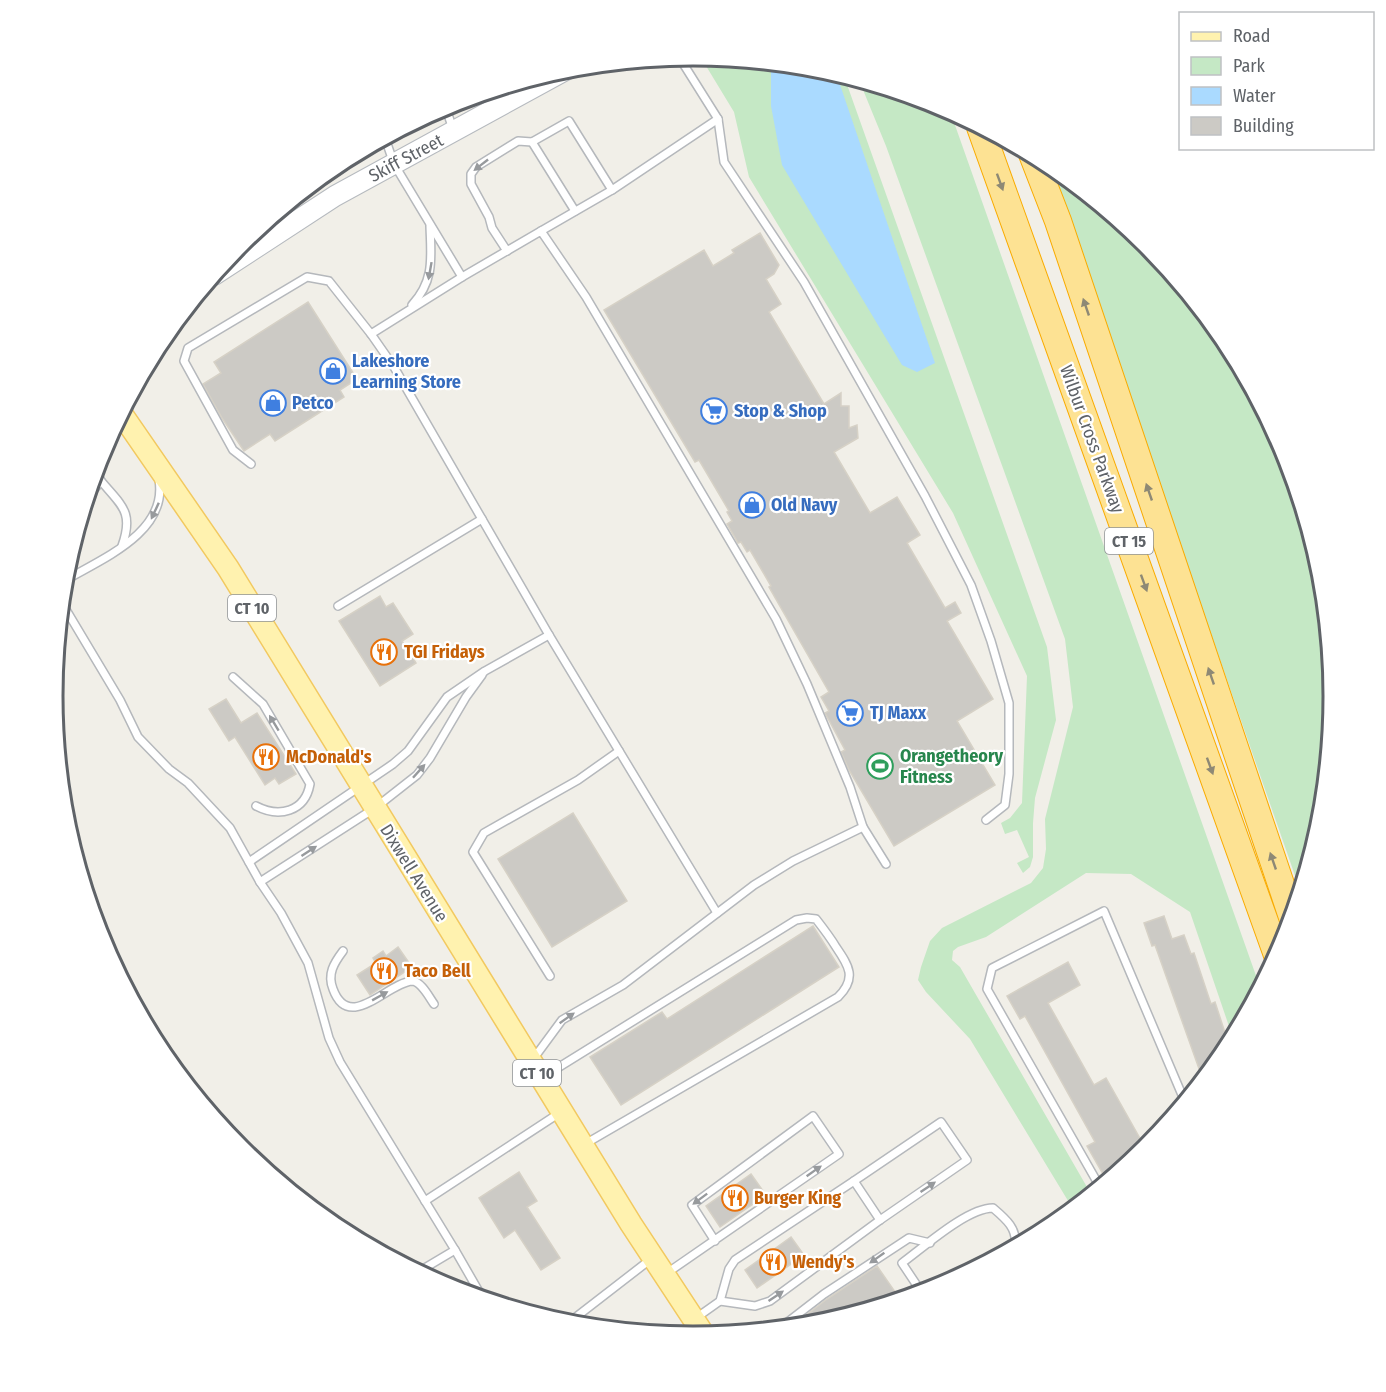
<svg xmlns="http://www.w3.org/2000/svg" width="1386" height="1392" font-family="'Fira Sans Condensed',sans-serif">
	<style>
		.green { fill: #c5e8c5 }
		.water { fill: #aadaff }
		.building { fill: #cccac5; stroke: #d6d1c6; stroke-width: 1.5 }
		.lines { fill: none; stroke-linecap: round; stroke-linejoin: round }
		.lane-casing { stroke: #b5b8bc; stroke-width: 10 }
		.secondary-casing { stroke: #b6babf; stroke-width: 22 }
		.primary-casing { stroke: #f2c960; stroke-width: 24 }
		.highway-casing { stroke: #f9ab00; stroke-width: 28 }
		.lane { stroke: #fff; stroke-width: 7 }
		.secondary { stroke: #fff; stroke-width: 20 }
		.primary { stroke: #fff2af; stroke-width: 21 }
		.highway { stroke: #fde293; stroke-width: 26 }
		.oneway { fill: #979a9d }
		.oneway2 { fill: #8e8975 }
		.labels { text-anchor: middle; stroke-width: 4.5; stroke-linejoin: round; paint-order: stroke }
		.shield { fill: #fff; stroke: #8f9295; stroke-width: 1.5 }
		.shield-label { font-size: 16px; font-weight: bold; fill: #5f6368 }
		.street-label { font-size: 18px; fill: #5f6368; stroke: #fff }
		.shop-label { font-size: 18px; font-weight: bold; fill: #366cbe; stroke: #fff; text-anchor: start }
		.food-label { font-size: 18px; font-weight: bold; fill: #c56008; stroke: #fff; text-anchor: start }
		.leisure-label { font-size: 18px; font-weight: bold; fill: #27864d; stroke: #fff; text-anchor: start }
		.rim { fill: none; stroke: #5f6368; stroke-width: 3 }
	</style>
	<rect width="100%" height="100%" fill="#f1efe8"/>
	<g class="green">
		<path d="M700,56l118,12 26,8 203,571 9,73 -21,78 -2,25v34l-3,10 -7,6 -6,-10 12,-6 -12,-27 -12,4 -4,-11 9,-5 12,-15 5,-127 -74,-163 -204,-336 -15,-65z"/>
		<path d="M859,80l79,24 12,7 310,876 -27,51 -43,-126 -59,-38 -45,-1 -100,64 -28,10 -5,4 -1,9 8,7 131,227 -18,15 -103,-170 -44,-47 -8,-12 3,-13 9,-26 12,-13 89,-45 12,-15 3,-19 -1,-30 28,-112 -8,-68 -179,-493z"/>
		<path d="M1047,162l99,81 80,97 59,111 36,120 12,125 -12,125 -21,69z"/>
	</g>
	<path class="water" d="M771,63l47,5 18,5 99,290 -18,9 -15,-7 -120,-200 -11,-59z"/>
	<g class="building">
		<path d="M760,233l19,32 -5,9 -8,5 15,25 -12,8 55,92 17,-11v13h8v22l8,-3 1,13 -24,14 36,61 27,-16 23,38 -13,8 38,65 10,-6 6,11 -14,8 46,78 -36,22 38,64 -101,61 -45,-76 -8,-18 4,-2 -20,-37 4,-2 -8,-14 8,-5 -60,-105 2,-1 -21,-36 -3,2 -6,-10 -3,1 -11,-19 5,-3 -5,-9 2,-1 -30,-51 -4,2 -91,-152 100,-60 9,16 21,-13 -2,-3z"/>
		<path d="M308,302l49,77 -17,11 4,7 -69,44 -5,-7 -26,17 -22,-33 -19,-34 18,-11 -7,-11z"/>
		<path d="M380,596l6,11 7,-4 20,31 -11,7 14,22 -36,23 -41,-65z"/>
		<path d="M226,699l15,24 16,-10 39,61 -17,10 -4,-6 -10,7 -30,-48 -6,4 -20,-32z"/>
		<path d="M573,813l54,88 -75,46 -54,-88z"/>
		<path d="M1164,916l8,23 12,-4 7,19 3,-1 17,51 4,-2 14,43 -26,35 -48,-135 -3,1 -8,-23z"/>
		<path d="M813,926l26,41 -218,138 -31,-48 72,-45 5,7z"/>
		<path d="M398,947l14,20 -42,28 -13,-20 19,-12 -3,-5 10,-7 3,5z"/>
		<path d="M1068,962l12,23 -32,18 46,82 12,-7 40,71 -39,32 -20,-35 8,-4 -70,-126 -5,3 -13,-23z"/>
		<path d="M519,1172l18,29 -10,6 33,51 -19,12 -26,-40 -11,8 -25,-40z"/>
		<path d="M751,1174l15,21 -46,32 -14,-21z"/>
		<path d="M791,1237l13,18 -47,33 -12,-18z"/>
		<path d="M877,1266l23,33 -82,25 -27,3 36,-28z"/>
	</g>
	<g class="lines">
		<g class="lane-casing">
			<g id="lane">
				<path d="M445,106l8,23"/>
				<path d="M718,119l6,43 80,120 121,214 46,89 20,56 18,62v71l-4,31 -19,15"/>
				<path d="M385,138l9,26 68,113"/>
				<path d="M532,142l43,69"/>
				<path d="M541,231l71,-41 106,-71 -39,-62"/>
				<path d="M507,251l-15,-23 -3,-11 -18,-33v-10l5,-7 42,-26 14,1 37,-21 43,69"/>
				<path d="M412,305c23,-25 19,-48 18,-79"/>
				<path d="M371,334l91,-57 79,-46 45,66 190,322 31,65 43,103 13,40 -70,34 -39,24 -131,100 -61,35 -28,38"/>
				<path d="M251,464l-18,-14 -49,-89 4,-13 119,-71 22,4 42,53 23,33 155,268 168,278"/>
				<path d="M101,481c21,25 33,31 21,65"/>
				<path d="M87,498l14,-17 -5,-11"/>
				<path d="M64,581c37,-22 104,-48 95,-101"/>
				<path d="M62,603l58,97 18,37 31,32 19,14 42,45 30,54 21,31 27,50 21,75 11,24 115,188 -37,22"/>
				<path d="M338,606l144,-87"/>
				<path d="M233,677l30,27 47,80c-5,28 -31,34 -54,22"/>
				<path d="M863,827l23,37"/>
				<path d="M249,862l144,-98 15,-13 39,-54 38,-26 64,-36"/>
				<path d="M260,882l115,-74 42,-33 13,-17 36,-61 16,-22"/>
				<path d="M343,951c-9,12 -16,23 -10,38 16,44 54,-6 79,-8 9,0 17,16 22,23"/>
				<path d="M550,976l-77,-124 11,-19 94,-53 41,-29"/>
				<path d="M543,1077l253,-157 11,-2 9,1c7,9 14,18 20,28 13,19 21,31 2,50l-253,147"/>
				<path d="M1100,1187l-113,-198 5,-21 112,-57 81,191"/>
				<path d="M425,1201l136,-89"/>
				<path d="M455,1250l23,40 8,9"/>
				<path d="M667,1273l172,-119 -26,-38 -121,89 23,36"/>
				<path d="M922,1293l-20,-30c22,-16 65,-55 91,-55 13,11 25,21 22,39"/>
				<path d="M720,1301l35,5 15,-5 110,-81 87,-60 -26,-38 -87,59"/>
				<path d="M696,1318l24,-17 9,-32 6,-9 119,-79 26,39"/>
				<path d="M567,1324l84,-65"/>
				<path d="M780,1328l44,-34 85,-56 21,5"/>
			</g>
		</g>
		<g class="secondary-casing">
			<path id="secondary" d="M214,275l121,-79 236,-129"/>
		</g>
		<g class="primary-casing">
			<path id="primary" d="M121,413l107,155 403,656 73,111"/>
		</g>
		<g class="highway-casing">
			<g id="highway">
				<path d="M980,127l297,828"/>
				<path d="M1032,154l26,67 234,696"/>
			</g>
		</g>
		<use href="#lane" class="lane"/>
		<use href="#secondary" class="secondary"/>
		<use href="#primary" class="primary"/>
		<use href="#highway" class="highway"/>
	</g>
	<defs><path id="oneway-solid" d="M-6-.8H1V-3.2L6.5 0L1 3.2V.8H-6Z" transform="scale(1.5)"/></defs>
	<g class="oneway">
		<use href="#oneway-solid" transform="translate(481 165) rotate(142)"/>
		<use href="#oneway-solid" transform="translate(430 271) rotate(100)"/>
		<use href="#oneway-solid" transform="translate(155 511) rotate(115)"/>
		<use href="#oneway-solid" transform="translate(274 723) rotate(-121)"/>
		<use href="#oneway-solid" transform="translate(419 771) rotate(-48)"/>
		<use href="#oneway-solid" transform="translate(309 851) rotate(-33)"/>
		<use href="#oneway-solid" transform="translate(380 996) rotate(-29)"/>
		<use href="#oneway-solid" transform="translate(567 1018) rotate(-35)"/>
		<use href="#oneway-solid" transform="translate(814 1171) rotate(-35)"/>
		<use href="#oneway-solid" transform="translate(928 1187) rotate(-34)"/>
		<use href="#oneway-solid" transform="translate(700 1199) rotate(143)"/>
		<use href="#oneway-solid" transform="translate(877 1258) rotate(145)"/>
		<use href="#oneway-solid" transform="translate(776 1296) rotate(-34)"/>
	</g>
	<g class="oneway2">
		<use href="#oneway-solid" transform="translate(1000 182) rotate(70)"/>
		<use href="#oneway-solid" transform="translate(1086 307) rotate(-109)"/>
		<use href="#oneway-solid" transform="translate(1149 492) rotate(-109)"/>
		<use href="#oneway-solid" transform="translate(1144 583) rotate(70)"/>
		<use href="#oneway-solid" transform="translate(1211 676) rotate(-109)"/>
		<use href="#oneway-solid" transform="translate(1210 766) rotate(70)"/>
		<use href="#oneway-solid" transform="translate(1273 861) rotate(-109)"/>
	</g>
	<defs>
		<g id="shop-ring" transform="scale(1.35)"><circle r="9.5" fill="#fff" stroke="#3f7fe0" stroke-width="1.5"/><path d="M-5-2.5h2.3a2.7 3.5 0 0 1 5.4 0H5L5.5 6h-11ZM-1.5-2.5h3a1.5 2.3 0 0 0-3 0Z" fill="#3f7fe0"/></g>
		<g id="supermarket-ring" transform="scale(1.35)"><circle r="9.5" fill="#fff" stroke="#3f7fe0" stroke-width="1.5"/><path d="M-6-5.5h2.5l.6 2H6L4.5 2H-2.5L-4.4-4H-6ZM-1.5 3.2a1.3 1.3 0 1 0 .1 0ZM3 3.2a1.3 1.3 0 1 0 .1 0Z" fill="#3f7fe0"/></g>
		<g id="restaurant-ring" transform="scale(1.35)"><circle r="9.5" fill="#fff" stroke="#e8710a" stroke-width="1.5"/><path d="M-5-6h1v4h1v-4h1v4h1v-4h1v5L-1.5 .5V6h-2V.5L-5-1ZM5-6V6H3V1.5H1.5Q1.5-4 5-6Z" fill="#e8710a"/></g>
		<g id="stadium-ring" transform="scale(1.35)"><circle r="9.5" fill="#fff" stroke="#2e9e5b" stroke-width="1.5"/><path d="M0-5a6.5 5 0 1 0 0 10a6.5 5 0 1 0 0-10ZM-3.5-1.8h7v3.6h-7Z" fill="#2e9e5b"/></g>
	</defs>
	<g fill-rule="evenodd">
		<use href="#shop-ring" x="333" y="371"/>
		<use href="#shop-ring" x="273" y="403"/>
		<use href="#supermarket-ring" x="714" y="411"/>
		<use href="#shop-ring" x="752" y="505"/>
		<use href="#restaurant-ring" x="384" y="652"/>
		<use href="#supermarket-ring" x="850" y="713"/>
		<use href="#restaurant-ring" x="266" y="757"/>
		<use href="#stadium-ring" x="880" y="766"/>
		<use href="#restaurant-ring" x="384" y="971"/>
		<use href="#restaurant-ring" x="735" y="1198"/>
		<use href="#restaurant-ring" x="773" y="1262"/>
	</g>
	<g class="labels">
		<g class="shield">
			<rect x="1105" y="528" width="48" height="26" rx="4.5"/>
			<rect x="228" y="595" width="48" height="26" rx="4.5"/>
			<rect x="513" y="1060" width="48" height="26" rx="4.5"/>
		</g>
		<g class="shield-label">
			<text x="1129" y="547">CT 15</text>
			<text x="252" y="614">CT 10</text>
			<text x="537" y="1079">CT 10</text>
		</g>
		<g class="street-label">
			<text transform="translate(406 158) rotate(-28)" y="6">Skiff Street</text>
			<text transform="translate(1092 439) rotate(70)" y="6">Wilbur Cross Parkway</text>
			<text transform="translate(414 873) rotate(58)" y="6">Dixwell Avenue</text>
		</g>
		<g class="shop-label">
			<text x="352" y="367">Lakeshore<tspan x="352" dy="21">Learning Store</tspan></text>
			<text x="292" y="409">Petco</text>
			<text x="734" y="417">Stop &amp; Shop</text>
			<text x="771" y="511">Old Navy</text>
			<text x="870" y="719">TJ Maxx</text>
		</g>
		<g class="food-label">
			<text x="404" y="658">TGI Fridays</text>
			<text x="286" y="763">McDonald's</text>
			<text x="404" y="977">Taco Bell</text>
			<text x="754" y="1204">Burger King</text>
			<text x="792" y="1268">Wendy's</text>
		</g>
		<g class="leisure-label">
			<text x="900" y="762">Orangetheory<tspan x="900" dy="21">Fitness</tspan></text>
		</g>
	</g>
	<path d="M0 0H1386V1392H0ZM63 696a630 630 0 1 1 1260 0a630 630 0 1 1-1260 0Z" fill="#fff" fill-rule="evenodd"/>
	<path class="rim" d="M63 696a630 630 0 1 1 1260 0a630 630 0 1 1-1260 0Z"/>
	<rect x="1179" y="12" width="195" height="138" fill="#ffffff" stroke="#bfc1c3" stroke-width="1.5"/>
	<rect x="1191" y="32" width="30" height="9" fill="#fff2af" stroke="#bfc1c3" stroke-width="1.5"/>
	<text x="1233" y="42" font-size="18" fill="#5f6368">Road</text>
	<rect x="1191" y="57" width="30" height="18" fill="#c5e8c5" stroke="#bfc1c3" stroke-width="1.5"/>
	<text x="1233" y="72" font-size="18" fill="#5f6368">Park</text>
	<rect x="1191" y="87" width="30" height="18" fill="#aadaff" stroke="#bfc1c3" stroke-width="1.5"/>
	<text x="1233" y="102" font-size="18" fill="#5f6368">Water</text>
	<rect x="1191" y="117" width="30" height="18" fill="#cccac5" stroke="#bfc1c3" stroke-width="1.5"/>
	<text x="1233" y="132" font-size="18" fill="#5f6368">Building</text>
</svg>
